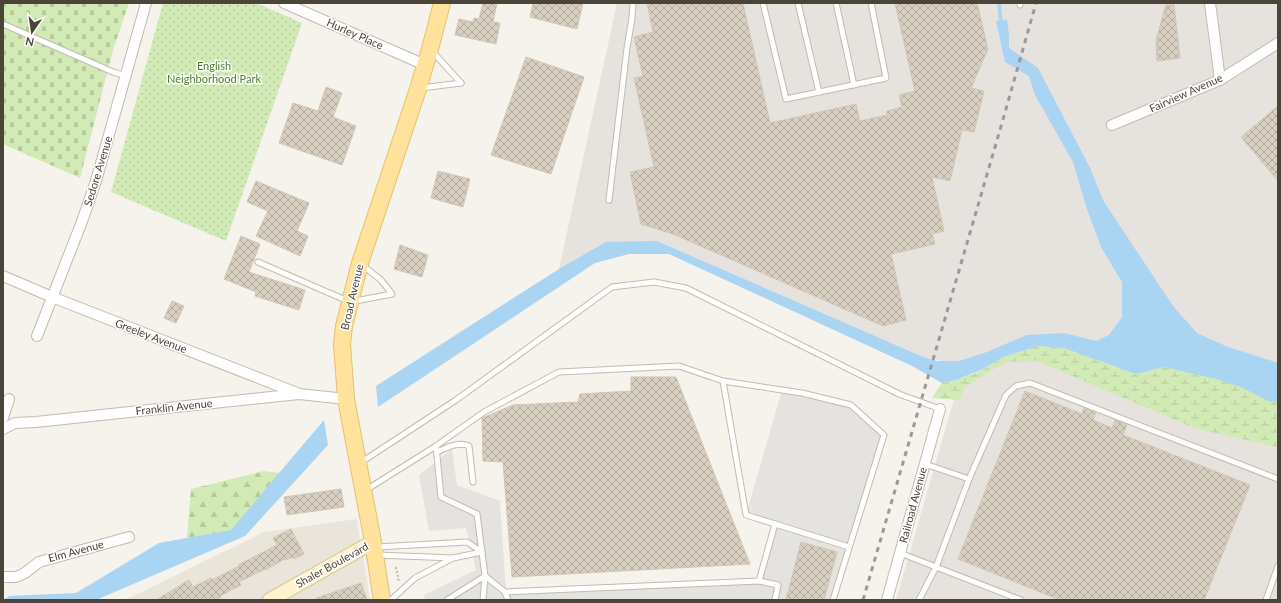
<svg xmlns="http://www.w3.org/2000/svg" width="1281" height="603" font-family="Lato,sans-serif">
	<style>
		.residential { fill: #eae5da }
		.industrial { fill: #e6e2dd }
		.forest { fill: url(#forest-firs) }
		.wetland { fill: url(#wetland-marsh) }
		.cemetery { fill: url(#cemetery-stones) }
		.park { fill: url(#park-dots) }
		.parking { fill: #e5e3e0 }
		.water { fill: #a9d4f2 }
		.lines { fill: none; stroke-linecap: round; stroke-linejoin: round }
		.stream { stroke: #a9d4f2; stroke-width: 3.5 }
		.building { fill: url(#building-cross-hatch); stroke: #d3c7b4 }
		.lane-casing { stroke: #c2bbae; stroke-width: 7 }
		.street-casing { stroke: #c2bbae; stroke-width: 12 }
		.secondary-casing { stroke: #d6c79b; stroke-width: 16 }
		.primary-casing { stroke: #e6c16a; stroke-width: 18 }
		.path { stroke: #c4b79f; stroke-width: 2; stroke-dasharray: 2 2; stroke-linecap: butt }
		.lane { stroke: #fff; stroke-width: 5 }
		.street { stroke: #fff; stroke-width: 10 }
		.secondary { stroke: #fff3cd; stroke-width: 14 }
		.primary { stroke: #ffe39c; stroke-width: 16 }
		.rail { stroke: #9a9a9a; stroke-width: 3; stroke-dasharray: 5 5; stroke-linecap: butt }
		.labels { text-anchor: middle; stroke-width: 3; stroke-linejoin: round; paint-order: stroke }
		.street-label { font-size: 11px; fill: #4b4439; stroke: #fff }
		.park-label { font-size: 11px; fill: #4a7f2a; stroke: #fff }
	</style>
	<defs>
		<pattern id="forest-firs" width="22" height="20" patternUnits="userSpaceOnUse"><rect width="22" height="20" fill="#d2eab5"/><path d="M5 1l3.5 6h-7zM16 11l3.5 6h-7z" fill="#b6ca9c"/></pattern>
		<pattern id="wetland-marsh" width="20" height="14" patternUnits="userSpaceOnUse"><rect width="20" height="14" fill="#d2eab5"/><path d="M1 5h8M5 5V1M11 12h8M15 12V8" fill="none" stroke="#b6ca9c"/></pattern>
		<pattern id="cemetery-stones" width="16" height="16" patternUnits="userSpaceOnUse"><rect width="16" height="16" fill="#d2eab5"/><path d="M2 7V4a2 2 0 0 1 4 0v3zM10 15v-3a2 2 0 0 1 4 0v3z" fill="#b6ca9c"/></pattern>
		<pattern id="park-dots" width="8" height="8" patternUnits="userSpaceOnUse"><rect width="8" height="8" fill="#d2eab5"/><path d="M2 2h.1M6 6h.1" fill="none" stroke="#b6ca9c" stroke-width="1.8" stroke-linecap="round"/></pattern>
		<pattern id="building-cross-hatch" width="8" height="8" patternUnits="userSpaceOnUse"><rect width="8" height="8" fill="#d8cfc1"/><path d="M0 0l8 8M0 8l8-8" fill="none" stroke="#b1aa9e"/></pattern>
	</defs>
	<rect width="100%" height="100%" fill="#f6f3ec"/>
	<path class="residential" d="M357,519l13,81h-245l139,-68z"/>
	<path class="industrial" d="M617,3h661v597h-382l61,-211 23,-19 -59,-14 -264,-115 -98,28z"/>
	<path class="forest" d="M264,471l16,2 -49,57 -44,8 4,-49z"/>
	<path class="wetland" d="M1039,346l25,2 72,26 28,-7 52,12 25,8 29,15 8,-1v46l-84,-19 -157,-67 -31,1 -41,25 -5,13 -28,-2 10,-15 14,-3 25,-9 24,-15z"/>
	<path class="cemetery" d="M3,3h126l-16,47 -33,128 -77,-34z"/>
	<path class="park" d="M163,3h93l46,20 -76,218 -115,-49z"/>
	<path class="parking" d="M782,390l69,15 33,30 -51,165h-408l-1,-5 52,-25 -10,-42 -37,3 -10,-56 33,-26 5,36 43,16 6,91 253,-11 16,-57 -29,-9z"/>
	<g class="water">
		<path d="M1007,20l2,15v13l29,20 52,100 14,34 69,104 24,27 31,14 50,16v38l-8,1 -29,-15 -25,-8 -52,-12 -28,7 -72,-26 -25,-2 -34,10 -24,14 -25,10 -14,3 -30,-17 -243,-112h-40l-34,9 -217,144 -2,-21 183,-117 47,-27 51,-1 264,115 16,5h22l28,-9 40,-17 37,-2 32,8 13,-6 13,-18v-35l-21,-35 -14,-38 -14,-47 -38,-67 -6,-19 -24,-14 -9,-41z"/>
		<path d="M324,420l4,25 -83,91 -149,64h-92l5,-4 67,-3 83,-50 72,-13z"/>
	</g>
	<g class="lines">
		<path class="stream" d="M999,3l2,21"/>
	</g>
	<g class="building">
		<path d="M483,3h14l-4,19 7,1 -4,21 -41,-9 4,-16 14,3 1,-4 5,1z"/>
		<path d="M533,3h50l-6,26 -47,-12z"/>
		<path d="M647,3h96l27,120 86,-19 4,17 27,-6v-4l15,-4 -3,-12 16,-4 -20,-88h82l11,46 -17,39 13,3 -10,41 -12,-2 -12,51 -18,-4 12,54 -12,3 3,10 -44,10 15,66 -23,6 -210,-92 -32,-10 -11,-52 24,-5 -20,-89 9,-2 -9,-39 19,-5z"/>
		<path d="M1166,5h8l6,53 -23,3 -1,-21z"/>
		<path d="M526,57l58,20 -33,97 -60,-19z"/>
		<path d="M326,87l16,6 -9,24 23,9 -14,39 -63,-22 14,-40 25,8z"/>
		<path d="M1278,106v75l-37,-44z"/>
		<path d="M438,171l32,8 -7,28 -32,-9z"/>
		<path d="M256,181l53,22 -12,28 11,5 -8,20 -44,-20 12,-25 -21,-9z"/>
		<path d="M241,236l19,8 -11,28 56,18 -6,20 -44,-14 1,-4 -32,-13z"/>
		<path d="M400,245l28,10 -6,22 -28,-8z"/>
		<path d="M172,301l12,5 -8,17 -12,-5z"/>
		<path d="M631,377h45l74,187 -238,13 -9,-115 -20,-1 -1,-43 31,-13 65,-3 2,-8 51,-3z"/>
		<path d="M1025,391l57,23 2,-6 12,5 -3,7 19,8 3,-8 12,5 -4,10 127,50 -46,115h-144l-102,-41z"/>
		<path d="M341,489l3,18 -57,8 -3,-18z"/>
		<path d="M291,529l13,25 -10,5 -1,-2 -8,3 -1,-1 -18,11 -1,-1 -26,13 2,3 -21,11 1,1 -6,3h-59l33,-20 4,7 18,-9 1,2 27,-14 -1,-1 39,-20 -4,-7z"/>
		<path d="M801,542l36,10 -13,48h-38z"/>
		<path d="M361,583l6,17h-50l-1,-2z"/>
	</g>
	<g class="lines">
		<g class="lane-casing">
			<g id="lane">
				<path d="M763,3l23,96 100,-21 -15,-75"/>
				<path d="M798,3l21,89"/>
				<path d="M836,3l18,82"/>
				<path d="M1020,3v2"/>
				<path d="M3,24l110,48 13,4"/>
				<path d="M432,51l29,32"/>
				<path d="M421,88l40,-5"/>
				<path d="M609,200l18,-152 5,-30 1,-15"/>
				<path d="M258,262l92,40 42,-8 -11,-14 -19,-15"/>
				<path d="M723,381l23,134 29,9 -16,57"/>
				<path d="M436,446l5,51 36,17 8,62 20,16 3,8"/>
				<path d="M437,452c9,-4 22,-11 32,-6l4,36"/>
				<path d="M360,463l96,-63 156,-113 42,-5 32,6 213,106 41,15"/>
				<path d="M925,464l44,15 37,-84 10,-9 14,-3 248,96"/>
				<path d="M366,490l70,-44 48,-34 75,-40 120,-6 44,15 79,12 49,12 33,30 -51,165"/>
				<path d="M775,524l74,23"/>
				<path d="M377,547l90,-5 15,10"/>
				<path d="M900,553l121,47"/>
				<path d="M377,555l76,3 29,-6"/>
				<path d="M505,592l254,-11 19,4 -3,15"/>
				<path d="M391,600l24,-22 38,-20"/>
				<path d="M447,600l38,-24"/>
				<path d="M483,600l2,-24"/>
				<path d="M919,600l17,-33 33,-88"/>
				<path d="M1266,600l12,-34"/>
			</g>
		</g>
		<g class="street-casing">
			<g id="street">
				<path d="M284,3l141,62"/>
				<path d="M1210,3l10,77"/>
				<path d="M1112,125l108,-45 58,-37"/>
				<path d="M3,276l49,21 245,96"/>
				<path d="M37,336l44,-112 15,-43 50,-178"/>
				<path d="M3,418l6,-19"/>
				<path d="M3,429l12,-6 21,-1 263,-28 47,5"/>
				<path d="M3,577h13l9,-4 14,-11 90,-25"/>
				<path d="M887,600l53,-191"/>
			</g>
		</g>
		<g class="secondary-casing">
			<path id="secondary" d="M270,600l103,-58"/>
		</g>
		<g class="primary-casing">
			<path id="primary" d="M382,600l-9,-58 -27,-143 -4,-55 2,-18 16,-63 58,-174 12,-40 12,-46"/>
		</g>
		<path class="path" d="M396,567l3,15"/>
		<use href="#lane" class="lane"/>
		<use href="#street" class="street"/>
		<use href="#secondary" class="secondary"/>
		<use href="#primary" class="primary"/>
		<path class="rail" d="M863,600l139,-477 34,-120"/>
	</g>
	<g class="labels">
		<g class="street-label">
			<text transform="translate(355 34) rotate(24)" y="4">Hurley Place</text>
			<text transform="translate(1186 93) rotate(-24)" y="4">Fairview Avenue</text>
			<text transform="translate(98 171) rotate(-73)" y="4">Sedore Avenue</text>
			<text transform="translate(352 297) rotate(-77)" y="4">Broad Avenue</text>
			<text transform="translate(151 336) rotate(21)" y="4">Greeley Avenue</text>
			<text transform="translate(174 407) rotate(-6)" y="4">Franklin Avenue</text>
			<text transform="translate(913 505) rotate(-75)" y="4">Railroad Avenue</text>
			<text transform="translate(76 551) rotate(-15)" y="4">Elm Avenue</text>
			<text transform="translate(332 565) rotate(-29)" y="4">Shaler Boulevard</text>
		</g>
		<g class="park-label">
			<text x="214" y="70">English<tspan x="214" dy="13">Neighborhood Park</tspan></text>
		</g>
	</g>
	<rect width="1281" height="603" fill="none" stroke="#4b4439" stroke-width="8"/>
	<g transform="translate(32 32) rotate(193)" stroke="#ffffff" stroke-width="3" paint-order="stroke">
	<path d="M0-3L7 15L0 10L-7 15Z" fill="#4b4439"/>
	<text y="-6" font-size="11" font-weight="bold" text-anchor="middle" fill="#4b4439">N</text>
	</g>
</svg>
